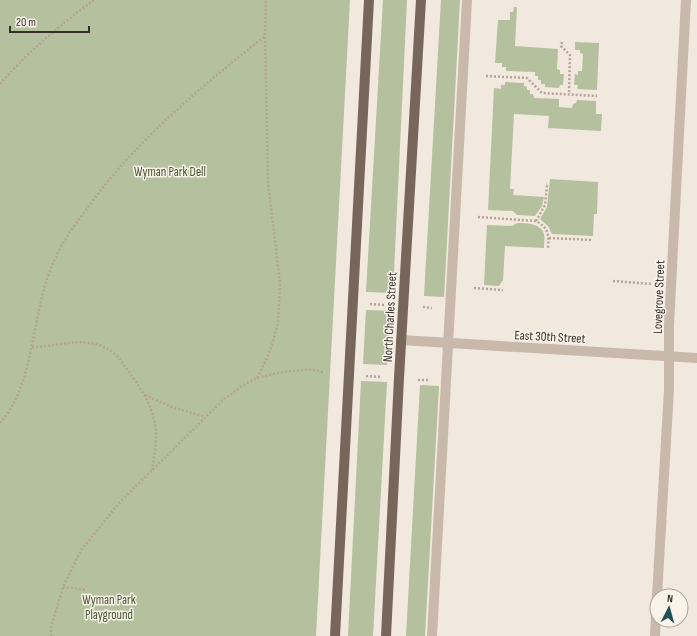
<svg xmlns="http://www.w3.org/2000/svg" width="697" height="636" font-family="'Sofia Sans Condensed',sans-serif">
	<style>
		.green { fill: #b4c09e }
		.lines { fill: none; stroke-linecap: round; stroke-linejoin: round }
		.path { stroke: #b5a394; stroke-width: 2.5; stroke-dasharray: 2 2; stroke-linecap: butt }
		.lane { stroke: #c9b9aa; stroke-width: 10 }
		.street { stroke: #c9b9aa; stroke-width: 10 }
		.primary { stroke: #78665b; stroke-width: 10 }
		.labels { text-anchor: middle; stroke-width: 3; stroke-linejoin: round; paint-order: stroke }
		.park-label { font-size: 13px; fill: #45542e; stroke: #f9f3ea }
		.street-label { font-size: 13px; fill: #372e29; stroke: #f9f3ea }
	</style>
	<rect width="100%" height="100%" fill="#f1e9de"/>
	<g class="green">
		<path d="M0,0h350l-34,636h-316z"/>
		<path d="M383,0h24l-14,293 -27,-1z"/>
		<path d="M441,0h19l-16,297 -20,-1z"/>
		<path d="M514,7h3l-2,39 43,3 -1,20 3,1v4h4l-1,11h-3l-1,3 -14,-1v-3h-4v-4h-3v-4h-3v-4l-29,-1v-4h-4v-4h-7l3,-43h12v-8h3z"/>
		<path d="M575,42l24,1 -2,47 -20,-1 1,-4h-4l1,-11 3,1v-4h4l1,-17 -3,-1v-3h-5z"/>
		<path d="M505,82l19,1v3l3,1v3h3v4h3l1,4 25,1v8l13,1 1,-4 3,-1 1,-3 19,1v13h6l-1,17 -53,-3 1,-12 -35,-2 -4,75h4l-1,6 31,2 -2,9 -7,10 -18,-1 -4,-4 -25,-1 6,-122 7,1v-4h4z"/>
		<path d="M550,179l48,3 -1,32h-3l-1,22 -41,-2 -4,-8 -8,-7 7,-12z"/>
		<path d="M517,223c8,0 24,0 27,11 1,4 0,9 0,14l-39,-2 -2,34 -4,6 -15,-1 3,-60 25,1z"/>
		<path d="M366,310l24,1 -3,54 -24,-1z"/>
		<path d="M361,381l26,1 -14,254h-25z"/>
		<path d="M420,385l19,1 -14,250h-19z"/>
	</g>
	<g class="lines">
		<g class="path">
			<path d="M562,42l-1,4 9,9 -1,39"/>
			<path d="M486,76l41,2 15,15 55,3"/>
			<path d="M0,84c27,-31 61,-60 94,-84"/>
			<path d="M478,217l58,4c13,7 13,14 12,27"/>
			<path d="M536,221l9,-16 2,-19v-2h-1"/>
			<path d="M549,238l44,2"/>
			<path d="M613,281l39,3"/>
			<path d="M474,288l29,2"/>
			<path d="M370,304l15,1"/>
			<path d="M423,307l9,1"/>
			<path d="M32,347c19,0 39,-7 58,-4 9,1 20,6 27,13 3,3 6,8 9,12 13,17 25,35 29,56 3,15 -1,31 -3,46"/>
			<path d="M366,376l15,1"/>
			<path d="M257,378l12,-24 9,-30 2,-40 -12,-102 -3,-146 1,-36"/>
			<path d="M418,380h10"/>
			<path d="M145,395l27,12 33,10"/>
			<path d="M0,423c24,-27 29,-65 36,-98 4,-22 9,-44 18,-64 8,-19 20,-35 32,-51 49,-69 114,-122 179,-174"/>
			<path d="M63,587l23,3"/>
			<path d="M51,636v-9l12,-40 18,-37 39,-48 104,-103c10,-7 20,-15 31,-20 10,-5 54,-12 64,-8 2,0 4,2 5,3"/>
		</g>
		<g class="lane">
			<path d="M657,596l12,-207v-64l17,-325"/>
			<path d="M655,636l2,-40"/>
		</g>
		<g class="street">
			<path d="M401,340l296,18"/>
			<path d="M432,636l35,-636"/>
		</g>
		<g class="primary">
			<path d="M335,636l34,-636"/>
			<path d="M386,636l13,-258 22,-378"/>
		</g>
	</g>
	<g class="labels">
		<g class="park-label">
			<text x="170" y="176">Wyman Park Dell</text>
			<text x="109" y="604">Wyman Park<tspan x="109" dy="15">Playground</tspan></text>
		</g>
		<g class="street-label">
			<text transform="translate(658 297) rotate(-88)" y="5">Lovegrove Street</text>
			<text transform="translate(389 317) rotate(-87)" y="5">North Charles Street</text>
			<text transform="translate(550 336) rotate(3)" y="5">East 30th Street</text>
		</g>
	</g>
	<g transform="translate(669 608) rotate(6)"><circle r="19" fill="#f9f3ea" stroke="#aba49d"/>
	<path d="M0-3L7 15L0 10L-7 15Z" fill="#215157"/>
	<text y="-6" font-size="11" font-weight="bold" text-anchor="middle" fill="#372e29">N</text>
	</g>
	<path d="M10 26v6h79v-6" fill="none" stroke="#372e29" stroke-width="2"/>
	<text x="16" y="26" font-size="12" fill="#372e29" stroke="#f9f3ea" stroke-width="3" paint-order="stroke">20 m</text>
</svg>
